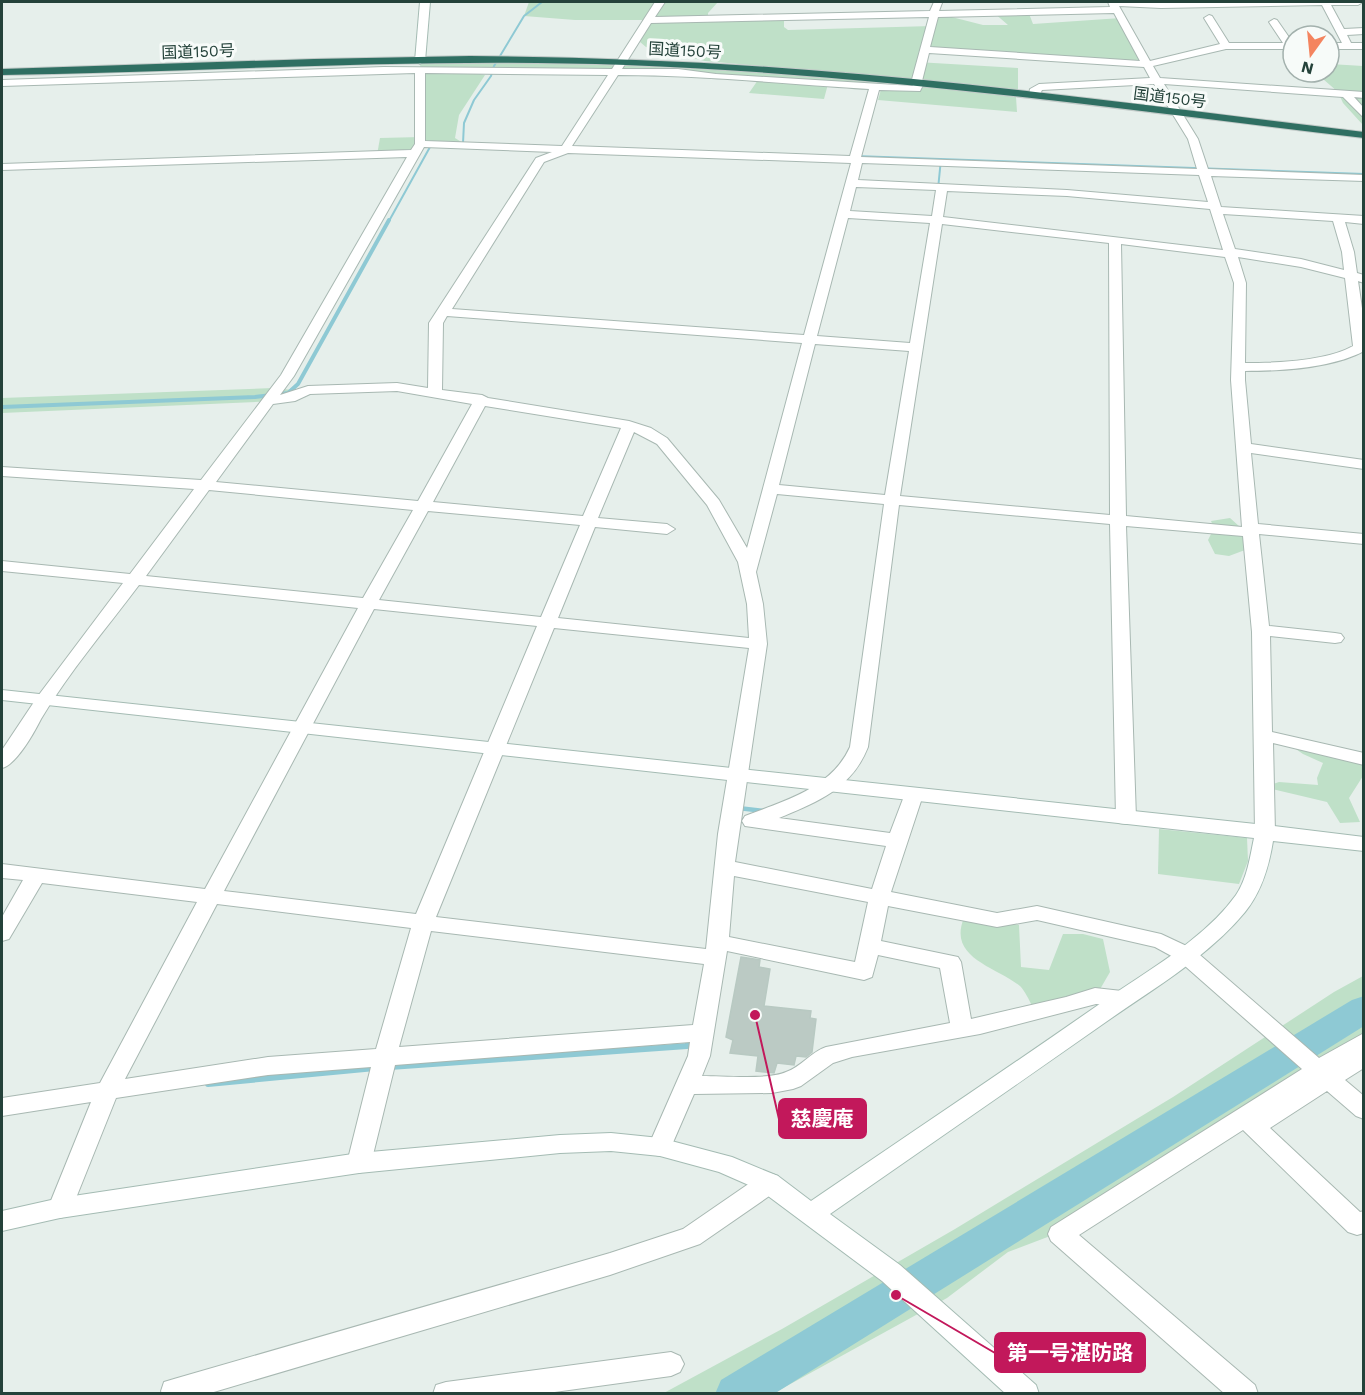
<svg xmlns="http://www.w3.org/2000/svg" width="1365" height="1395" font-family="'Work Sans','Noto Sans JP',sans-serif">
	<style>
		.green { fill: #bfe0c8 }
		.lines { fill: none; stroke-linecap: round; stroke-linejoin: round }
		.stream-far3 { stroke: #8ec9d4; stroke-width: 2 }
		.stream-far2 { stroke: #8ec9d4; stroke-width: 4 }
		.stream-far1 { stroke: #8ec9d4; stroke-width: 4.5 }
		.stream { stroke: #8ec9d4; stroke-width: 6 }
		.river { fill: #8ec9d4; fill-rule: evenodd }
		.building { fill: #bbcac4; stroke: #b8c9c2; stroke-width: 1.5 }
		.street-casing { stroke: #a8b8b2; stroke-width: 2 }
		.secondary-casing { stroke: #a4bbb3; stroke-width: 2 }
		.highway-casing { stroke: #c2cac8; stroke-width: 2 }
		.street { fill: #fff; fill-rule: evenodd }
		.secondary { fill: #fff; fill-rule: evenodd }
		.highway { fill: #2f6f62; fill-rule: evenodd }
		.labels { text-anchor: middle; stroke-width: 6; stroke-linejoin: round; paint-order: stroke }
		.far-street-label { font-size: 16px; fill: #24423a; stroke: #f7fbf9 }
		.leader { fill: none; stroke: #c2185b; stroke-width: 2 }
		.callout-dot { fill: #c2185b; stroke: #f7fbf9; stroke-width: 2 }
		.callout { fill: #c2185b; stroke: #c2185b; stroke-width: 2 }
		.callout-label { font-size: 21px; text-anchor: middle; font-weight: bold; fill: #fff }
	</style>
	<rect width="100%" height="100%" fill="#e6efeb"/>
	<g class="green">
		<path d="M529,2h189l-10,11v5h76v9l4,3 144,-4 4,-13 47,12h25l-15,-13 35,-1 5,13 88,-6 22,44 -208,-14 -16,3 -2,11 101,6v23l-106,-12 -207,-18 -59,-14 -6,-5 10,-22h-75l-51,-4z"/>
		<path d="M420,61c50,0 100,2 151,3 149,4 297,14 445,33l1,15 -139,-12 4,-14 -54,-2 -4,15 -75,-6 9,-13 -142,-9 -136,3 5,1 -26,40 -4,23 8,5h-40z"/>
		<path d="M1330,64l33,2v59l-20,-22 -5,-11 -15,-13 -4,-7h10z"/>
		<path d="M421,137l-5,16 -39,2 3,-17z"/>
		<path d="M273,388l30,3 -27,10 -274,12v-15z"/>
		<path d="M1230,518l20,18 -5,14 -16,6 -14,-2 -7,-14 6,-12 -3,-7z"/>
		<path d="M1290,745l73,17v14l-14,22 11,24 -20,1 -13,-21 -63,-15 15,-5 39,3 -1,-7 6,-15 -20,-9z"/>
		<path d="M1159,829l88,9 1,23 -9,23 -81,-10z"/>
		<path d="M964,918l55,7 2,42 28,3 14,-36h20l20,5 7,33 -11,19 -67,15c-3,-6 -7,-15 -12,-20 -23,-19 -73,-28 -56,-68z"/>
		<path d="M1363,976v65l-297,189 -58,22 -61,46 -173,95 -112,1 120,-65 173,-100 218,-132 161,-105z"/>
	</g>
	<g class="lines">
		<g class="stream-far3">
			<path d="M463,143l1,-20 10,-23 17,-24 3,-10 30,-50 18,-14"/>
			<path d="M855,156l509,18"/>
			<path d="M938,189l3,-30"/>
			<path d="M389,221l41,-74 4,-3"/>
		</g>
		<path class="stream-far2" d="M2,407l253,-10 33,-4 10,-9 91,-164"/>
		<path class="stream-far1" d="M738,808l27,3"/>
		<g class="stream">
			<path d="M390,1067l297,-21 3,-8"/>
			<path d="M208,1084l167,-16"/>
		</g>
		<path class="river" d="M1364,996v30l-590,368h-59l6,-14 631,-380z"/>
	</g>
	<path class="building" d="M741,957l19,3 -1,7 11,2 -6,37 47,5 -1,7 6,1 -4,33 -6,5 -10,-1 -2,9 -17,-2 -3,10 -18,-2 2,-15 -28,-3 3,-13 -7,-3z"/>
	<g class="lines">
		<g class="street-casing">
			<g id="street">
				<path d="M655,2h10l-10,15 275,-6 4,-9 8,1 -3,8 171,-4 -2,-5h255l-5,3h-27l13,24 20,-1v6l-17,1 4,8h13v6h-35v-6h13l-20,-38 -161,3 -42,-2 31,55 70,-17 -16,-26 5,-3 3,1 17,27h54l-14,-21 5,-3 3,1 16,23v6h-67l-73,17 7,12 204,14v6l-10,-1 10,11v10l-21,-21 -179,-13 34,55 10,30 156,6v6l-153,-5 10,31 143,9v8l-19,-2 9,30 3,21 7,2v8l-6,-2 6,41v29c-31,17 -84,20 -119,20v9l6,64 113,16v9l-113,-16 7,71 106,10v10l-105,-10 10,92 66,7 6,1 3,4 -3,4 -6,1 -65,-7 2,96 92,21v12l-91,-22 2,89 -3,5 -7,2 -7,-2 -3,-5 -3,-200 -9,-96 -117,-10 10,292 -3,5 -7,1 -7,-1 -3,-5 -6,-294 -211,-19 -31,242c-16,41 -50,55 -89,71l111,15 16,-42 7,-2 7,2 3,4 -32,97 106,21 40,-7 124,28 32,15 126,109 45,-25v35l-19,12 19,16v23l-8,-3 -29,-25 -57,37 90,84 4,-1v22l-7,2 -9,-3 -105,-102 -164,105 176,150 3,9h-33l-174,-153 -3,-7 3,-7 251,-158 -125,-110 -22,-12 -118,-27 -40,7 -109,-21 -7,35 77,16 3,5 10,57 95,-22 29,-9 36,4 3,6 -3,6 -8,2 -27,-2 -116,30 -128,23 -19,6 -32,23 -8,3 -21,4 -78,1 -26,60 -8,2 -8,-2 -4,-7 40,-91 2,-14 -295,23 -24,98 -4,7 -8,3 -8,-3 -4,-7 24,-96 -103,8 -152,23 -44,110 -3,7 -9,3 -9,-3 -3,-7 43,-106 -89,14v-18l98,-15 97,-181 -155,-19 -33,56 -7,2v-24l21,-37 -21,-2v-14l203,25 153,-281 -219,-23c-33,44 -70,87 -98,134 -7,14 -25,46 -39,49v-18l36,-54 85,-113 -121,-12v-10l128,13 64,-85 -192,-13v-9l199,13 80,-105 126,-218 -405,13v-6l409,-14 4,-6v-71l-413,13v-6l382,-13 228,2zM1114,13l26,48 -210,-14 8,-30zM929,17l-18,66 2,3 -197,-12 -38,-5h-56l29,-46zM929,53l215,14 6,11 -111,6 -9,5 -1,7 9,2 4,-8 112,-6 34,55 9,30 -336,-12 18,-67 41,1 4,-8 -2,-2zM425,73l183,2 -46,71 -137,-5zM618,75c84,0 168,9 251,14l-19,67 -278,-10zM424,147l128,5 -16,6 -107,165 -1,65 -31,-5 -89,3 -28,9 14,-19zM568,153l283,10 -47,172 -352,-26 92,-147zM862,163l337,12 9,27 -141,-12 -209,-10zM856,187l80,3 -4,26 -82,-5zM947,191l120,5 143,13 13,41 -280,-33zM1223,214l110,7 9,31 2,18 -43,-11 -66,-10zM848,218l82,5 -20,120 -93,-7zM942,224l167,19 1,272 -210,-19zM1121,244l104,13 9,26 -3,97 11,147 -116,-11zM1238,257l63,10 44,11 8,68c-27,15 -77,17 -108,17l1,-80zM447,316l355,27 -55,205 -28,-48 -52,-62 -16,-10 -22,-7 -141,-23 -6,-3 -40,-5 1,-67zM815,344l94,7 -24,144 -106,-10zM397,391l75,13 -54,97 -202,-19 57,-78 22,-3 15,-7zM485,406l136,22 -38,88 -150,-14zM634,432l23,12 50,61 31,57 9,42 2,34 -191,-20 37,-91 72,7 8,-5 -8,-5 -69,-6zM209,490l204,20 -50,88 -217,-22zM777,494l107,10 -34,243c-18,41 -66,54 -105,69l-3,5 3,5 7,1 134,19 -14,43 -137,-27 32,-218 -4,-40 -7,-32zM428,511l152,14 -39,92 -162,-17zM374,609l163,17 -121,288 -192,-23zM554,628l195,20 -31,186 -12,115 -270,-32zM734,876l134,26 -13,60 -126,-25zM217,904l194,24 -35,121 -108,8 -143,22zM431,931l273,33 -11,61 -294,22zM727,951l137,29 8,-3 6,-22 62,13 10,55 -124,24c-15,5 -25,20 -40,25 -17,8 -63,4 -84,4l8,-20z"/>
				<path d="M769,1173l9,3 3,7 -3,7 -78,54 -90,31 -403,119h-45l-1,-3 3,-9 10,-3 436,-126 73,-24 77,-53z"/>
				<path d="M671,1352l9,4 4,8 -4,8 -9,4 -131,18h-107l3,-9 10,-3z"/>
			</g>
		</g>
		<g class="secondary-casing">
			<g id="secondary">
				<path d="M420,2h10l-5,59 -5,3 -5,-3z"/>
				<path d="M2,690l1263,135 99,12v14l-91,-10c-4,25 -11,50 -28,71 -38,46 -94,78 -142,112 -91,64 -182,127 -273,190l70,51 136,120 3,9h-33l-124,-113 -122,-91 -41,-18 -59,-16 -49,-5 -51,2 -201,20 -299,45 -58,13v-20l58,-13 299,-45 201,-18 51,-2 49,5 72,19 46,19 33,25c97,-66 194,-131 290,-198 44,-31 104,-64 135,-108 11,-16 14,-38 18,-57l-1252,-138z"/>
			</g>
		</g>
		<g class="highway-casing">
			<path id="highway" d="M470,56c113,1 226,5 339,14 186,14 370,40 555,62v6c-246,-29 -491,-64 -738,-73 -209,-8 -416,7 -624,10v-6l312,-10z"/>
		</g>
		<use href="#street" class="street"/>
		<use href="#secondary" class="secondary"/>
		<use href="#highway" class="highway"/>
	</g>
	<g class="labels">
		<g class="far-street-label">
			<text transform="translate(685 50) rotate(3)" y="6">国道150号</text>
			<text transform="translate(198 51) rotate(-2)" y="6">国道150号</text>
			<text transform="translate(1170 97) rotate(7)" y="6">国道150号</text>
		</g>
	</g>
	<path class="leader" d="M755 1015L779 1119M896 1295L995 1353"/>
	<g class="callout-dot">
		<circle cx="755" cy="1015" r="6"/>
		<circle cx="896" cy="1295" r="6"/>
	</g>
	<g class="callout">
		<rect x="779" y="1099" width="87" height="39" rx="6"/>
		<rect x="995" y="1333" width="150" height="39" rx="6"/>
	</g>
	<g class="callout-label">
		<text x="822" y="1126">慈慶庵</text>
		<text x="1070" y="1360">第一号湛防路</text>
	</g>
	<rect width="1365" height="1395" fill="none" stroke="#24423a" stroke-width="6"/>
	<g transform="translate(1311 54) rotate(195)"><circle r="28" fill="#f7fbf9" stroke="#a3b1ad" stroke-width="1.5"/>
	<path d="M0-4.5L10 22L0 15L-10 22Z" fill="#f4845f"/>
	<text y="-9" font-size="16" font-weight="bold" text-anchor="middle" fill="#24423a">N</text>
	</g>
</svg>
